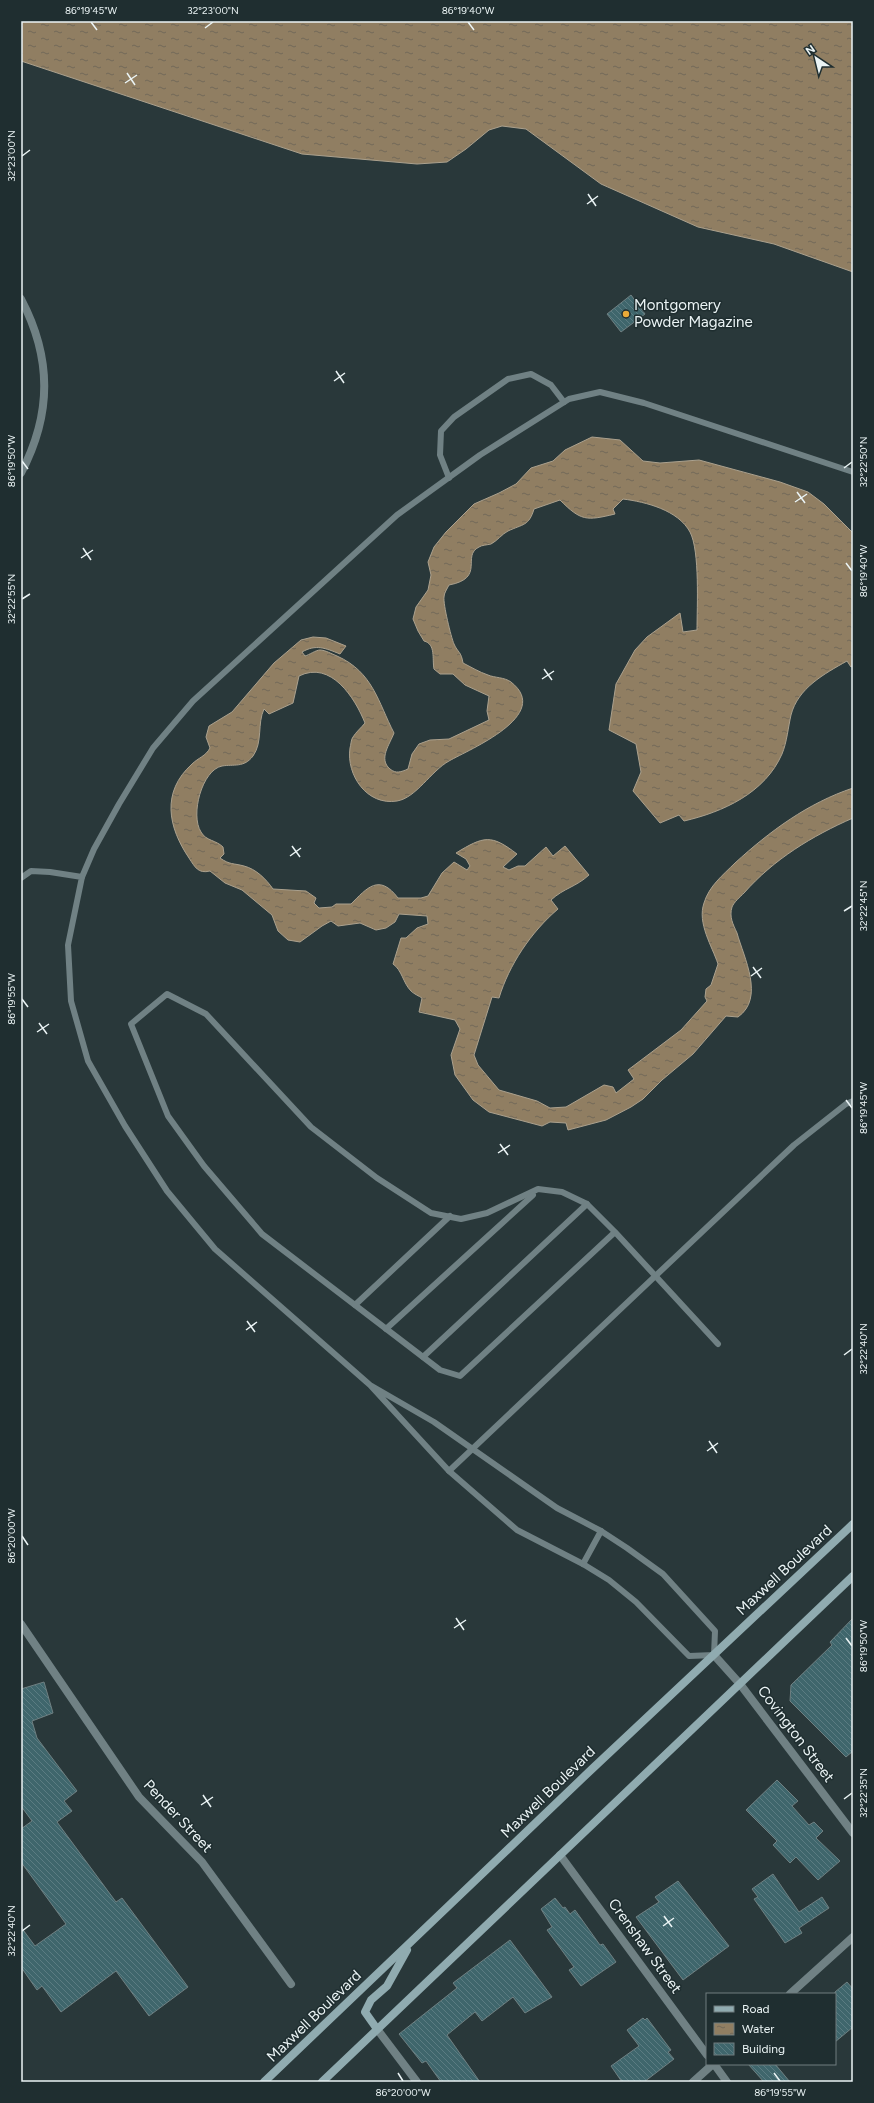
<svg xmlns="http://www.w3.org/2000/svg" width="874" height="2103" font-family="Figtree,sans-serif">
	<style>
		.water { fill: url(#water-ripples); stroke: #aba18e }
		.building { fill: url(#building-back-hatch); stroke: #6f8082 }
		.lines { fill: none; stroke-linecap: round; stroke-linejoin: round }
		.lane { stroke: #708184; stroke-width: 6 }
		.street { stroke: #708184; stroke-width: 8 }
		.secondary { stroke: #90abb0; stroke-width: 8 }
		.ticks { fill: none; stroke: #ebf4f5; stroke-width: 1.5 }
		.poi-dot { fill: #eaaa38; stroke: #1f2e30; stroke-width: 1.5 }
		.labels { text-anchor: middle; stroke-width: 3; stroke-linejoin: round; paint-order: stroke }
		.poi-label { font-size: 15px; fill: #ebf4f5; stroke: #1f2e30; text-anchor: start }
		.street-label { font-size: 15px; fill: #ebf4f5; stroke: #1f2e30 }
		.neatline { fill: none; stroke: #ebf4f5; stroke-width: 1.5 }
		.ticks-label { font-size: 10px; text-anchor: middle; fill: #ebf4f5 }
	</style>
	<defs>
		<pattern id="water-ripples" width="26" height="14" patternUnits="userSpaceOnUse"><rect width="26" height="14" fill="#907e62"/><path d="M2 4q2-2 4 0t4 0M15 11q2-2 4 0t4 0" fill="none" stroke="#726958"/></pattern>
		<pattern id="building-back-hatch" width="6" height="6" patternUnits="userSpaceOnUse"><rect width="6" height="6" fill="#3f666c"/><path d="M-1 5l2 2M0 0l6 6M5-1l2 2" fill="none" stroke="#5b7c82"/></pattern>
	</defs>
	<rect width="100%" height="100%" fill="#29383a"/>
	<g class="water">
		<path d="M21,21h832v251l-79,-28 -76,-17 -97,-43 -75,-55 -24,-3 -13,4 -23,19 -19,13 -30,2 -115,-10 -281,-93z"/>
		<path d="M592,437l28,3 23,21 17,2 39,-3 81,22 28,10 16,12 29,29v133l-2,1 -4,-6c-23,13 -49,27 -56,54 -3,13 -4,27 -9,39 -17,39 -59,58 -98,67l-5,-6 -19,8 -27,-32 8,-19 -5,-28 -27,-14 7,-46 19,-34 12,-13 33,-24 3,19 14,-2c0,-23 3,-79 -7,-98 -12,-22 -44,-30 -67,-33l-10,10 2,5c-29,7 -34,7 -55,-14l-26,9c-5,17 -11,15 -26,22 -6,3 -11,10 -17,13 -4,1 -9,1 -12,3 -18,9 7,31 -30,38 -2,4 -5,8 -5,12 -1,7 7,40 10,47 4,9 7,7 9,19 8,4 16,9 25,12 7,3 16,2 23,7 42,33 -41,67 -62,79 -18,10 -33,37 -52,40 -30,5 -51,-26 -47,-53 1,-3 1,-9 3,-11 3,-5 8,-9 12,-14 -10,-25 -34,-63 -66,-47l-6,27 -24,11 -5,-5c-7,15 -1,33 -11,47 -9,12 -19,8 -31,10 -20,4 -32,49 -21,66 5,9 15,8 22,15l1,7 -4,4c10,7 13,5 24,8 12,3 22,13 29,23l33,2 10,7 -2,5 5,5 13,-1 4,-3h15c16,-16 28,-31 47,-6h23l7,-2 14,-23 12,-11 13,8 3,-4 -4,-7 -10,-6c28,-17 35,-19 61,1l-14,13 6,3 9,-4h7l21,-19 7,9 12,-10 24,29c-13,12 -25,13 -38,25l7,9c-27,23 -49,56 -59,89l-7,-1 -18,58 4,10 21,25 38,11 13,7 16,-1 38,-22 9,2 3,6 18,-14 -6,-9 53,-40 26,-29 -2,-4 1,-8 5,-4 7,-21c-6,-18 -21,-41 -14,-61 5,-17 19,-28 31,-40 35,-32 73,-60 118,-75v30c-41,18 -79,41 -109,75 -4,4 -10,9 -12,14 -3,10 1,17 5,26 7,25 28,65 1,84l-12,-1 -33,38 -31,26 -19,19 -12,8 -25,13 -38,10 -2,-7 -16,-1 -8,4 -53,-14 -16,-12 -18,-25 -4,-20 9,-26 -5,-9 -36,-8 3,-14c-3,-2 -8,-4 -11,-7 -8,-8 -9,-21 -18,-27l8,-26h5l11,-10 11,-4 -1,-8 -28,-2 -4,8 -9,6 -10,2 -16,-7 -22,3 -7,-5 -9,5 -22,16 -12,-2 -10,-9 -6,-16 -30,-25 -17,-7 -15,-12c-12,3 -15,-4 -21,-13 -21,-31 -28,-66 3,-94 6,-6 14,-8 18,-16l-4,-11 3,-11 23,-14 42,-49 27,-23 12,-3 13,1 20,8 -6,8c-15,-6 -24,-10 -38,-2l3,4c4,-1 11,-6 15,-6 5,0 12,4 17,6 36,16 41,46 57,77 -4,11 -16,26 -4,36 6,5 11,3 18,0l4,-15 7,-10 11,-4 19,-1 40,-19 -2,-9 2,-15 -24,-11 -12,-11h-13l-6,-5c-2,-10 2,-25 -10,-28l-6,-10 -5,-12 3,-12 12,-17 3,-15 -3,-13 6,-15 12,-15 28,-28 25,-11 17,-9 15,-16 22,-7 12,-11z"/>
	</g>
	<g class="building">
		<path d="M631,295l14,19 -24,18 -14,-18z"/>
		<path d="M853,1618v133l-7,6 -56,-56 1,-16 41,-40 -2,-3z"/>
		<path d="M44,1682l9,31 -21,8 5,17 40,53 -13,10 8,10 -15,11 59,80 6,-4 66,89 -39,29 -33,-45 -55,41 -19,-26 -5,4 -16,-23v-40l14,19 31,-22 -45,-62v-33l11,-8 -11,-15v-117z"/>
		<path d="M777,1780l21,21 -6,5 17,19 5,-3 9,9 -7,7 24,23 -22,19 -22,-23 -6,6 -17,-18 4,-4 -31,-31z"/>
		<path d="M773,1874l26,38 23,-15 7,11 -30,20 3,5 -17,10 -31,-44 4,-2 -6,-8z"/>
		<path d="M678,1881l51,65 -46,34 -47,-63 23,-15 -4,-5z"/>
		<path d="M555,1898l8,10 2,-1 5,7 5,-4 25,35 3,-1 13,18 -35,24 -12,-16 5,-3 -27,-37 5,-3 -11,-18z"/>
		<path d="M510,1940l42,57 -27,16 -12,-16 -31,24 -7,-9 -28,23 33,47h-39l-15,-21 -4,2 -23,-29 58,-46 -4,-5z"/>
		<path d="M847,1982l6,7v38l-18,15v-50z"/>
		<path d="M643,2018l2,2 2,-2 24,32 -3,2 6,7 -30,23h-22l-11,-16 28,-20 -12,-16z"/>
		<path d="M748,2064h27l15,18h-26z"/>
	</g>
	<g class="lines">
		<g class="lane">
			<path d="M449,478l-9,-23 1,-24 13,-14 54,-38 23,-5 20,11 13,17"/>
			<path d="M82,877l12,-28 25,-45 34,-56 40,-47 204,-186 83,-60 89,-56 31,-7 44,11 209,69"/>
			<path d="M21,878l10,-7 19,1 32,5 -14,68 3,56 17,60 37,65 42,65 48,58 155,136 79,86 68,59 66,34 26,16 27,22 53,54 25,-1 1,-24 -52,-57 -36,-26 -26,-17 -44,-23 -123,-86 -64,-37"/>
			<path d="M615,1232l-155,144 -20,-6 -178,-136 -58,-68 -36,-50 -37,-92 36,-30 39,20 105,113 66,51 54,35 30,6 26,-6 51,-24 24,3 25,12 28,28 103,112"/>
			<path d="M355,1305l95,-89"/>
			<path d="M386,1329l147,-134"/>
			<path d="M423,1357l164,-153"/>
			<path d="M449,1471l345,-326 52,-41 7,-3"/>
			<path d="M583,1564l18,-33"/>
		</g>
		<g class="street">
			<path d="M21,299c31,59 31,115 0,174"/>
			<path d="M21,1624l118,173 63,65 89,122"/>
			<path d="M714,1655l26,29 113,149"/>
			<path d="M560,1855l147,200"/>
			<path d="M790,1994l63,-57"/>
			<path d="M377,2029l40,53"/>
			<path d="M714,2064l13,18"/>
			<path d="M693,2082l20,-18"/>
		</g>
		<g class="secondary">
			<path d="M377,2029l-12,-17 6,-12 16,-14 20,-36"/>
			<path d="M264,2082l328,-313 261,-245"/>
			<path d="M322,2082l531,-506"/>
		</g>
	</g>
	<path class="ticks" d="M91,22l6,8M468,22l6,8M205,28l8,-6M127,73l8,12M125,83l12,-8M22,156l8,-6M588,194l8,12M587,204l11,-8M336,371l8,12M334,381l11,-8M22,461l6,8M844,468l8,-6M797,492l8,11M795,502l12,-8M83,548l8,12M81,558l12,-8M846,563l6,8M22,599l8,-5M544,669l8,11M542,679l12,-8M292,846l8,11M290,856l11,-8M844,911l8,-5M753,967l8,11M751,976l11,-8M22,999l6,8M39,1023l8,11M37,1032l12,-8M846,1100l6,8M500,1144l8,11M498,1153l12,-8M247,1321l8,11M246,1330l11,-8M844,1355l8,-6M709,1441l8,12M707,1451l11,-8M22,1536l6,9M456,1618l8,12M454,1628l12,-8M846,1638l6,8M203,1795l8,12M844,1799l8,-6M201,1805l12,-8M664,1916l8,11M663,1926l11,-8M22,1931l8,-6M398,2073l5,8M774,2073l6,8"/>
	<circle class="poi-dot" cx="626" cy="314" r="4"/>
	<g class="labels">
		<g class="poi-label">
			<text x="634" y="310">Montgomery<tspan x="634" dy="17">Powder Magazine</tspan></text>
		</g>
		<g class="street-label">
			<text transform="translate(784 1570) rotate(-43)" y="5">Maxwell Boulevard</text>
			<text transform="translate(796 1734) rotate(53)" y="5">Covington Street</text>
			<text transform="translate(548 1792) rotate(-44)" y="5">Maxwell Boulevard</text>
			<text transform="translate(178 1816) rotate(47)" y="5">Pender Street</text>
			<text transform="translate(645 1946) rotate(54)" y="5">Crenshaw Street</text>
			<text transform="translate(314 2016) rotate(-44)" y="5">Maxwell Boulevard</text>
		</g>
	</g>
	<rect width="874" height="2103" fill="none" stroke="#1f2e30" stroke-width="44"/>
	<rect x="706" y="1993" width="130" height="72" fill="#1f2e30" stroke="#717d7f"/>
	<rect x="714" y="2006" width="20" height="6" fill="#90abb0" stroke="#717d7f"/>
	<text x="742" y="2013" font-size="12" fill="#ebf4f5">Road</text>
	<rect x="714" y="2023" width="20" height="12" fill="url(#water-ripples)" stroke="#717d7f"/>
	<text x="742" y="2033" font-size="12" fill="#ebf4f5">Water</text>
	<rect x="714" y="2043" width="20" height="12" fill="url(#building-back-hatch)" stroke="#717d7f"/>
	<text x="742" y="2053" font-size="12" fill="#ebf4f5">Building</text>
	<g transform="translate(816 58) rotate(325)" stroke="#1f2e30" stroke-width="3" paint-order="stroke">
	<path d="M0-3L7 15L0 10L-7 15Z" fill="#ebf4f5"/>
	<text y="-6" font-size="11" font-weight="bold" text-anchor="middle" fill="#ebf4f5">N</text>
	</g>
	<rect x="22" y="22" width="830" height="2059" class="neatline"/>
	<g class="ticks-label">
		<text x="91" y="14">86°19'45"W</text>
		<text x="213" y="14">32°23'00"N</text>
		<text x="468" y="14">86°19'40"W</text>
		<text transform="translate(11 156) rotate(-90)" y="4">32°23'00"N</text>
		<text transform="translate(11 461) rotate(-90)" y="4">86°19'50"W</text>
		<text transform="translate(863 462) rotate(-90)" y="4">32°22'50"N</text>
		<text transform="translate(863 571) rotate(-90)" y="4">86°19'40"W</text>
		<text transform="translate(11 599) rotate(-90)" y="4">32°22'55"N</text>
		<text transform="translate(863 906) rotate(-90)" y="4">32°22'45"N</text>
		<text transform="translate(11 999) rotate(-90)" y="4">86°19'55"W</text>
		<text transform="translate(863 1108) rotate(-90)" y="4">86°19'45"W</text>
		<text transform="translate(863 1349) rotate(-90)" y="4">32°22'40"N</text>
		<text transform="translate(11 1536) rotate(-90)" y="4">86°20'00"W</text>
		<text transform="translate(863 1646) rotate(-90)" y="4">86°19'50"W</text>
		<text transform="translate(863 1793) rotate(-90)" y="4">32°22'35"N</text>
		<text transform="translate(11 1931) rotate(-90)" y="4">32°22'40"N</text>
		<text x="403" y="2096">86°20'00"W</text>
		<text x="780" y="2096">86°19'55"W</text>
	</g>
</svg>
